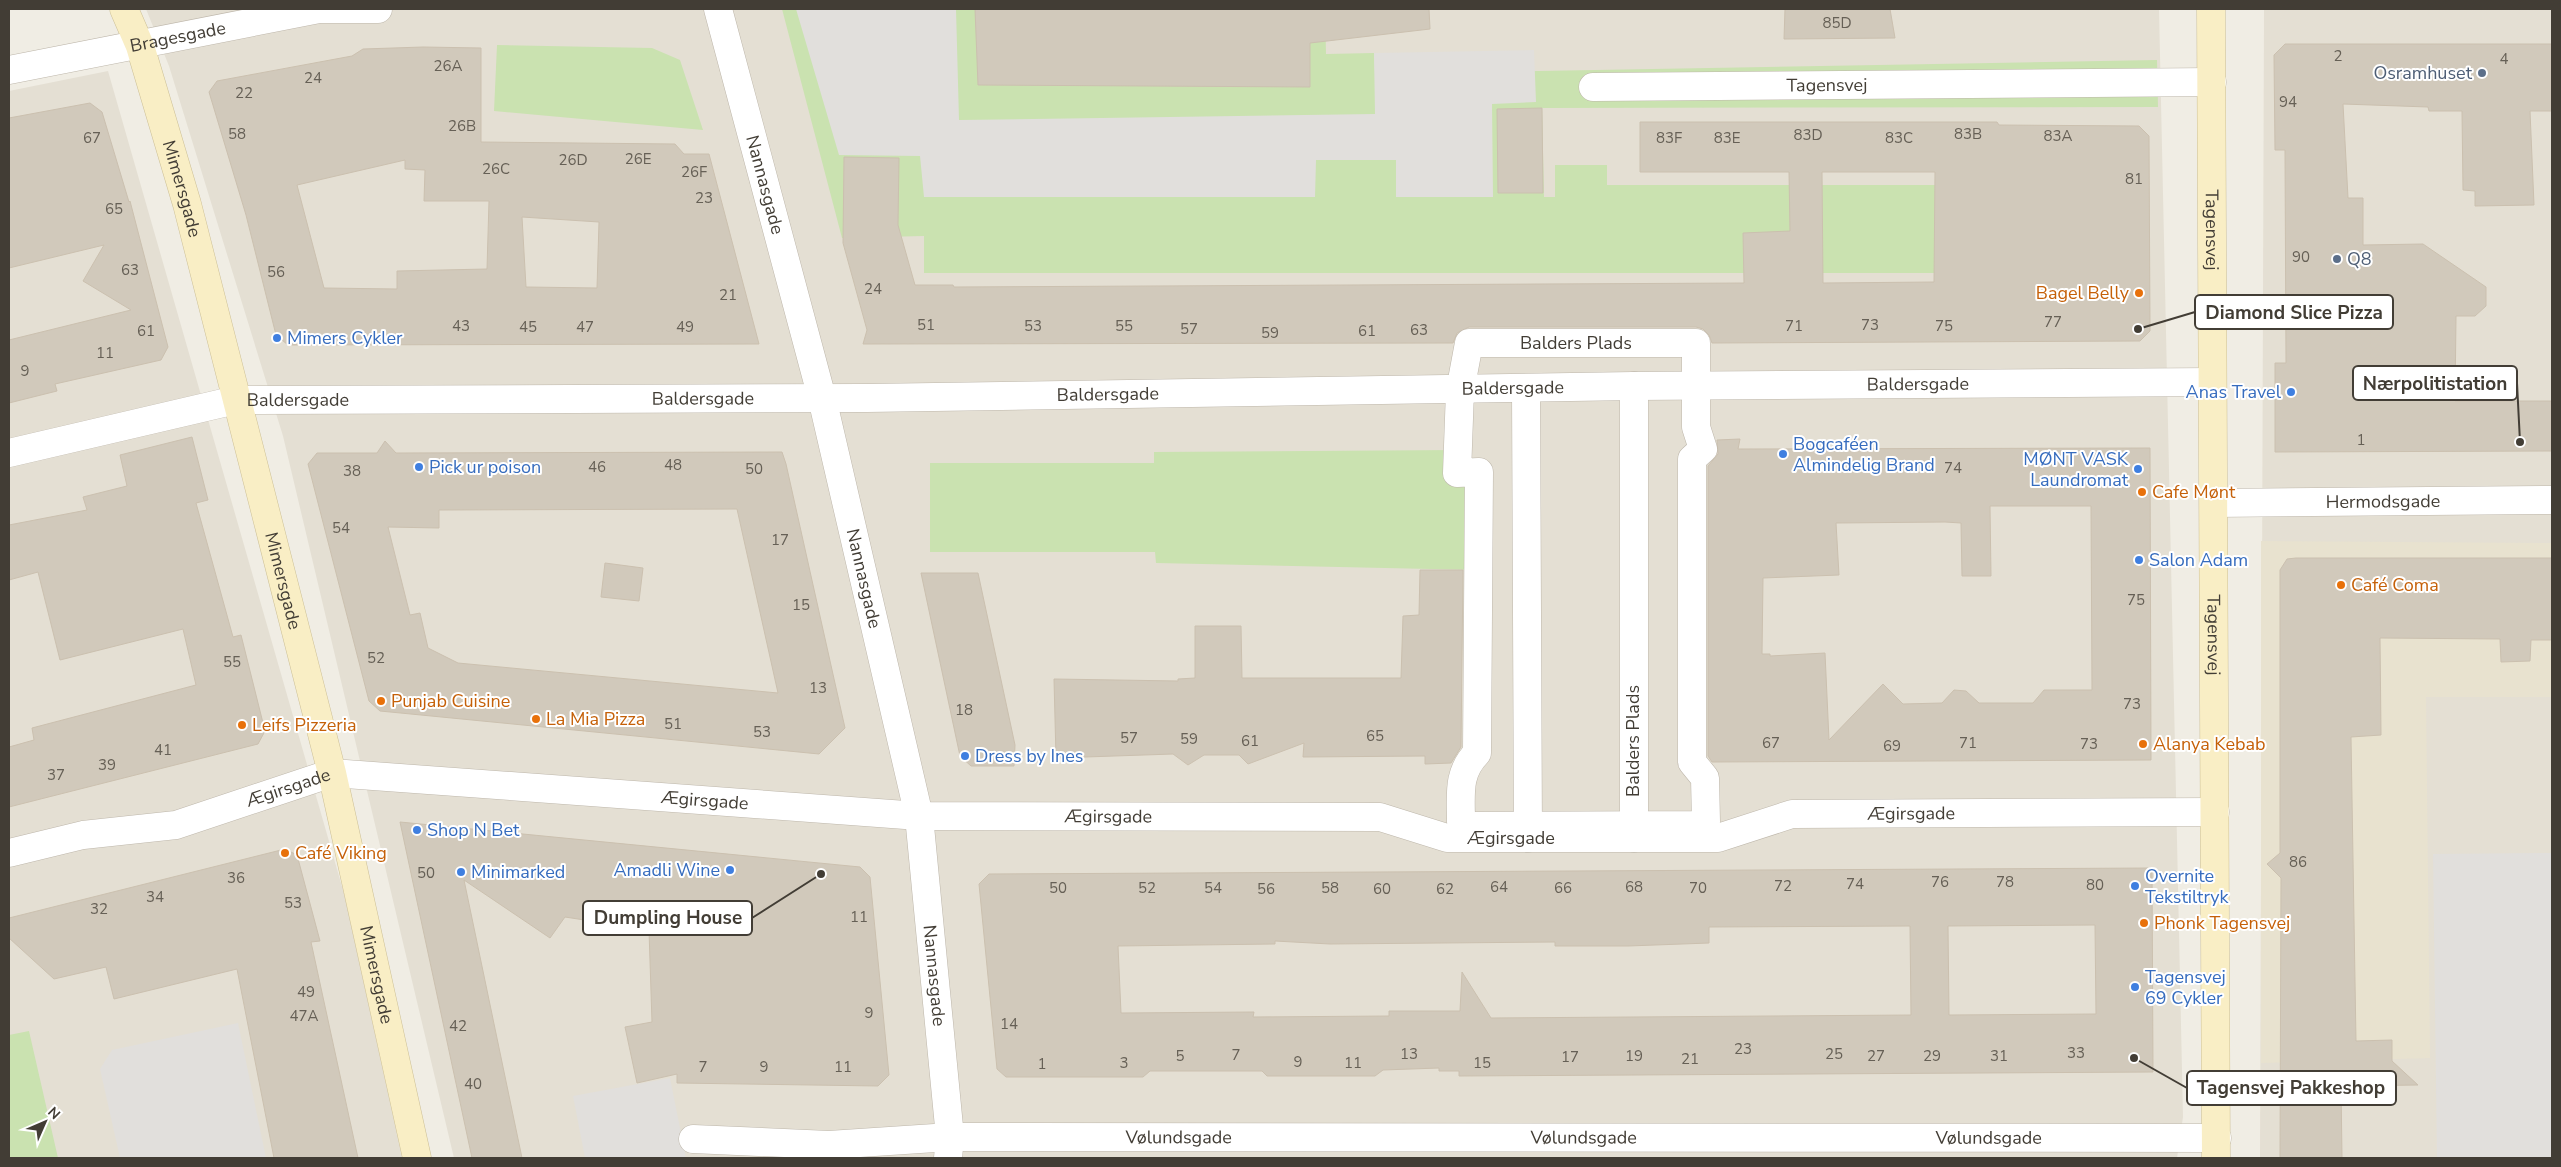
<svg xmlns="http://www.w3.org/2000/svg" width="2561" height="1167" font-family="'Nunito Sans',sans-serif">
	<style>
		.residential { fill: #e4dfd3 }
		.education { fill: #e8e2cf }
		.green { fill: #cae2b0 }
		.parking { fill: #e1dfdc }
		.building { fill: #d1c9bb; stroke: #cbc0af; fill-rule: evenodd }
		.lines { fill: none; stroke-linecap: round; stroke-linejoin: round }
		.street-casing { stroke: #beb7ab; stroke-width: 29 }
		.secondary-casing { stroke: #cdc097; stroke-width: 29 }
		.street { stroke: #fff; stroke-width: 28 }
		.secondary { stroke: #f9eec5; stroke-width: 28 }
		.service-dot { fill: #5c6f8a; stroke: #fff; stroke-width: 2 }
		.food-dot { fill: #e8710a; stroke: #fff; stroke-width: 2 }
		.shop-dot { fill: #3f7fe0; stroke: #fff; stroke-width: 2 }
		.labels { text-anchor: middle; stroke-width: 4; stroke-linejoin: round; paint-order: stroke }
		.number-label { font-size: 15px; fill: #666056 }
		.street-label { font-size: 18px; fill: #423d35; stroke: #fff }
		.service-label { font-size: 18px; fill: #4e5e75; stroke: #fff; text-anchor: end }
		.food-label { font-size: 18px; fill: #c56008; stroke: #fff; text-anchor: start }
		.shop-label { font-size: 18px; fill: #366cbe; stroke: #fff; text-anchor: start }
		.leader { fill: none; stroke: #423d35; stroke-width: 2 }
		.callout-dot { fill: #423d35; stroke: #fff; stroke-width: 2 }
		.callout { fill: #fff; stroke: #423d35; stroke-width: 2 }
		.callout-label { font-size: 19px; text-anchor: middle; font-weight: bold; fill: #423d35 }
	</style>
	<rect width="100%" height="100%" fill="#f0ede4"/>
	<g class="residential">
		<path d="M146,9h2013l24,1108 -6,41h-1723l-171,-722 -114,-370z"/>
		<path d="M2264,9h288v1149h-292z"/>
		<path d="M108,71l237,826 57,261h-393v-1067z"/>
	</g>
	<path class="education" d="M2261,541l291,2v154h-126l4,361 -169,5z"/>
	<g class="green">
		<path d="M782,9h543l1,45 48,-1 1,21 782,-14 1,47 -616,1 2,89h11v-32h52v20h370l92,88h-1145v-37l-82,2z"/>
		<path d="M497,45l155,3 28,12 23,70 -209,-19z"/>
		<path d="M1457,450l22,22 -2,98 -321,-7 -1,-11h-225v-89h224v-11z"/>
		<path d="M29,1031l29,127h-49v-123z"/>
	</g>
	<g class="parking">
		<path d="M796,9h160l3,111 416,-6 -1,-61 160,-3 2,52 -44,2 1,93h-97v-37h-80l-1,37h-391l-4,-41 -81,-1z"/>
		<path d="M2552,853v305h-115l-4,-304z"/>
		<path d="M238,1023l28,135h-146l-20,-89 12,-19z"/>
		<path d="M670,1078l16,80h-101l-12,-62z"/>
	</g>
	<g class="building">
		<path d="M975,9h454l1,20 -120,14v44l-332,-2z"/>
		<path d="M1785,9h105l5,29 -111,1z"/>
		<path d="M2285,44h267v67h-22l4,94 -59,1v-15l-12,-1 -1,-79h-33l-1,-4 -85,-3 5,94h15v47l60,-1 63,43v19l-11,10h-19l-1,85h97v50l-277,1v-89h11l-1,-213h-10l-1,-95z"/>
		<path d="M423,47l58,1v94l194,2 9,10h25l50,190 -471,1 -12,-10 -30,-120 -37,-123 8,-11 135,-25 11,-7zM405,160v9l20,1 -1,31h65l-2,68 -90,2v18l-73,-1 -27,-103zM522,217l77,5 -2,66 -71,-1z"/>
		<path d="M90,103l12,9 27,90 1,-1 38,146 -7,13 -106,24 2,7 -48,12v-63l122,-30 -48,-29 21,-36 -95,23v-150z"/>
		<path d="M1542,108l1,85h-45l-1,-84z"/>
		<path d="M1640,122h357l2,3 140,1 10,10 1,195 -10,10 -428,2 -3,-8 -6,-6 -7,-2h-227l-12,6 -4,10 -590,1 4,-14 -24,-87 1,-86 55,1 -1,67 17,60h38l1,2 790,-4 -1,-50 47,-2 -1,-59h-149zM1822,172h113l-1,110 -111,1z"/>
		<path d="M192,437l16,63 -12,3 37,134 8,-2 24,96 -7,13 -249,63v-60l25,-7 -2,-12 164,-43 -13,-56 -123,31 -22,-88 -29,8v-55l78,-15 -4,-13 44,-11 -7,-31z"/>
		<path d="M1740,439l-2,10 412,-1 1,312 -439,2 -4,-6v-290l10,-12 -1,-14zM1990,506h101l1,184h-48l-11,13h-54l-13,-12 -12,-1 -12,13 -39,1 -20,-20 -54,56 -4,-87 -55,3v-2h-8l1,-76 76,-3 -3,-52 109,-1 16,1 1,53h29z"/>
		<path d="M385,441l11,12 386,-1 4,12 59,264 -26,26 -439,-43 -11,-10 -61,-237 9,-11h60zM737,509l41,184 -320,-30 -30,-15 -8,-35 -10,2 -22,-88 51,1v-18z"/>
		<path d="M2296,558h256v82h-21l-1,21 -29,1 -1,-23 -120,-1 1,97 -30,2 5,304 36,-1v21l26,24 -77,1 1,72h-62l1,-280 -14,-14 13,-11v-283l7,-11z"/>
		<path d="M605,563l38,5 -4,33 -38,-4z"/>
		<path d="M1420,570h43l-2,177 -10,16 -26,1v-8l-122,1 1,-14 -56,21 -9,-9h-35l-16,10 -15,-11 -117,4 -2,-79 124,2v-2l17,-1v-52h46l1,52h159l2,-62 16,-1z"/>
		<path d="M921,573h57l37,172 -1,21h-43l-11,-10z"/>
		<path d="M400,822l460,45 10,10 19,198 -11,11 -201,-3v-9l-40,9 -12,-56 27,-5 -3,-92 -84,-13 -15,21 -86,-58 58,278h-50z"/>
		<path d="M285,849l12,6 23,86 -9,1 47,216h-84l-37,-189 -123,30 -8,-32 -52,12 -45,-41v-20z"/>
		<path d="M2152,868l1,204 -694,4v-5h-20v-3l-56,2 -8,6h-108l-5,-5h-112l-7,6h-137l-9,-8 -18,-185 10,-10zM2095,925l1,89 -147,1 -1,-89zM1910,926l1,89 -420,3 -29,-46 -2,39h-71v5l-136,1 1,-5 -133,1 -3,-67 157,-2v-3l55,3 225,-2v4h73l81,-3v-16z"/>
	</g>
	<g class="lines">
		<g class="street-casing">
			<g id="street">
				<path id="s1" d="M718,9l104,389 97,418 31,321 -2,21"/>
				<path id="s2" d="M9,70l310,-61h59"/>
				<path id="s3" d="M1593,87l619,-5"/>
				<path d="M1469,343h227v84l7,22 -11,10v303l13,16 1,44 -6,3 -234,1 -5,-4c0,-27 -4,-49 16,-69l2,-281 -22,1 3,-82z"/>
				<path d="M1526,389l2,449"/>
				<path id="s4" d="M9,453l227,-53 631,-2 767,-12 578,-4"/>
				<path id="s5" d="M2214,503l338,-3"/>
				<path d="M1634,838v-452"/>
				<path id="s6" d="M9,853l74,-18 93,-10 156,-52 587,43 461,1 67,21h271l74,-24 423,-2"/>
				<path id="s7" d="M693,1139l136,6 121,-8 1267,1"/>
			</g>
		</g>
		<g class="secondary-casing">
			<g id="secondary">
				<path id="s8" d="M124,9l16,37 47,158 145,569 85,385"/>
				<path id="s9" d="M2211,9l5,1149"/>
			</g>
		</g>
		<use href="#street" class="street"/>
		<use href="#secondary" class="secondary"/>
	</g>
	<g class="service-dot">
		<circle cx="2482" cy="73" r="5"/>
		<circle cx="2337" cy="259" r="5"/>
	</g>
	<g class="food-dot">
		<circle cx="2139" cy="293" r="5"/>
		<circle cx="2142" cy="492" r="5"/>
		<circle cx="2341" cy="585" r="5"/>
		<circle cx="381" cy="701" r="5"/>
		<circle cx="536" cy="719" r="5"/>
		<circle cx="242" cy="725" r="5"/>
		<circle cx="2143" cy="744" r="5"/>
		<circle cx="285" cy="853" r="5"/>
		<circle cx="2144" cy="923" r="5"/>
	</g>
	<g class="shop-dot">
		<circle cx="277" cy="338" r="5"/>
		<circle cx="2291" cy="392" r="5"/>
		<circle cx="1783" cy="454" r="5"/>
		<circle cx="419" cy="467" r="5"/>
		<circle cx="2138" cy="469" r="5"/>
		<circle cx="2139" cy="560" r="5"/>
		<circle cx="965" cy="756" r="5"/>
		<circle cx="417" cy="830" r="5"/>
		<circle cx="730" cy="870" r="5"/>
		<circle cx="461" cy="872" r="5"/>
		<circle cx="2135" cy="886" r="5"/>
		<circle cx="2135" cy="987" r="5"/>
	</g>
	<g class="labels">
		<g class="number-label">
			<text x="1837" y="28">85D</text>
			<text x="2338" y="61">2</text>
			<text x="2504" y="64">4</text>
			<text x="448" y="71">26A</text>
			<text x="313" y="83">24</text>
			<text x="244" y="98">22</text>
			<text x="2288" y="107">94</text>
			<text x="462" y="131">26B</text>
			<text x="237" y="139">58</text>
			<text x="1968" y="139">83B</text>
			<text x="1808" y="140">83D</text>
			<text x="2058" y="141">83A</text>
			<text x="92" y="143">67</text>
			<text x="1669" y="143">83F</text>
			<text x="1727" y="143">83E</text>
			<text x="1899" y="143">83C</text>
			<text x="638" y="164">26E</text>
			<text x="573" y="165">26D</text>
			<text x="496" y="174">26C</text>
			<text x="694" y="177">26F</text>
			<text x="2134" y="184">81</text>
			<text x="704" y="203">23</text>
			<text x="114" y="214">65</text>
			<text x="2301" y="262">90</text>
			<text x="130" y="275">63</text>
			<text x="276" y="277">56</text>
			<text x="873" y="294">24</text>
			<text x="728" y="300">21</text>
			<text x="2053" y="327">77</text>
			<text x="926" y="330">51</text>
			<text x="1870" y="330">73</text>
			<text x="461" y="331">43</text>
			<text x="1033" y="331">53</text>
			<text x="1124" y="331">55</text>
			<text x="1794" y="331">71</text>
			<text x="1944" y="331">75</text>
			<text x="528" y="332">45</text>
			<text x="585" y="332">47</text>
			<text x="685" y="332">49</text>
			<text x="1189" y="334">57</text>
			<text x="1419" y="335">63</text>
			<text x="146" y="336">61</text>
			<text x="1367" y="336">61</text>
			<text x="1270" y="338">59</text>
			<text x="105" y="358">11</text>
			<text x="25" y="376">9</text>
			<text x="2361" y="445">1</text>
			<text x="673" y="470">48</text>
			<text x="597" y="472">46</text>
			<text x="1953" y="473">74</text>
			<text x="754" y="474">50</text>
			<text x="352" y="476">38</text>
			<text x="341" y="533">54</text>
			<text x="780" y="545">17</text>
			<text x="2136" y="605">75</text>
			<text x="801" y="610">15</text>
			<text x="376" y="663">52</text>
			<text x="232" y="667">55</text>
			<text x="818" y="693">13</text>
			<text x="2132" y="709">73</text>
			<text x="964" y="715">18</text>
			<text x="673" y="729">51</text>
			<text x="762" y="737">53</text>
			<text x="1375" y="741">65</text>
			<text x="1129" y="743">57</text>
			<text x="1189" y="744">59</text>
			<text x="1250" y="746">61</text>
			<text x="1771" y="748">67</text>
			<text x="1968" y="748">71</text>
			<text x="2089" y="749">73</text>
			<text x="1892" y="751">69</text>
			<text x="163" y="755">41</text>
			<text x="107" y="770">39</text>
			<text x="56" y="780">37</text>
			<text x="2298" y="867">86</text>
			<text x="426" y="878">50</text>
			<text x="236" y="883">36</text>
			<text x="1940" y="887">76</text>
			<text x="2005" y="887">78</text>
			<text x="1855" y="889">74</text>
			<text x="2095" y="890">80</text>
			<text x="1783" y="891">72</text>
			<text x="1499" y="892">64</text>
			<text x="1634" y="892">68</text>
			<text x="1058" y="893">50</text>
			<text x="1147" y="893">52</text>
			<text x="1213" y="893">54</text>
			<text x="1330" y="893">58</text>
			<text x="1563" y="893">66</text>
			<text x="1698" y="893">70</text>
			<text x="1266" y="894">56</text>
			<text x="1382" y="894">60</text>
			<text x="1445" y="894">62</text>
			<text x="155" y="902">34</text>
			<text x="293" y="908">53</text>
			<text x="99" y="914">32</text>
			<text x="859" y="922">11</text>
			<text x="306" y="997">49</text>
			<text x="869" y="1018">9</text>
			<text x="304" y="1021">47A</text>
			<text x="1009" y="1029">14</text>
			<text x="458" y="1031">42</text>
			<text x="1743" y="1054">23</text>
			<text x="2076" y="1058">33</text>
			<text x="1409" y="1059">13</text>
			<text x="1834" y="1059">25</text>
			<text x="1236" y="1060">7</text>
			<text x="1180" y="1061">5</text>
			<text x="1634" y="1061">19</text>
			<text x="1876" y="1061">27</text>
			<text x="1932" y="1061">29</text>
			<text x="1999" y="1061">31</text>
			<text x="1570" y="1062">17</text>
			<text x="1690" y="1064">21</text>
			<text x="1298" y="1067">9</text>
			<text x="1124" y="1068">3</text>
			<text x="1353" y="1068">11</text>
			<text x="1482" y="1068">15</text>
			<text x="1042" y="1069">1</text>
			<text x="703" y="1072">7</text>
			<text x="764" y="1072">9</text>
			<text x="843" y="1072">11</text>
			<text x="473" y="1089">40</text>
		</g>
		<g class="street-label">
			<text dy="6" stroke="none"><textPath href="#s2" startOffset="172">Bragesgade</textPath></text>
			<text dy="6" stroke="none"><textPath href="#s3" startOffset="234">Tagensvej</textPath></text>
			<text dy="6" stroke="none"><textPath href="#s1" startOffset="182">Nannasgade</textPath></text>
			<text dy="6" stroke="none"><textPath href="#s8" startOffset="189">Mimersgade</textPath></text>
			<text dy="6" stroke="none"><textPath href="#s9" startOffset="221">Tagensvej</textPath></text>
			<text x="1576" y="349">Balders Plads</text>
			<text dy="6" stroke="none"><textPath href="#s4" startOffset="1915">Baldersgade</textPath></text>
			<text dy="6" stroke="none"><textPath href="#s4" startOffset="1510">Baldersgade</textPath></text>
			<text dy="6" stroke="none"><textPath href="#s4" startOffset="1105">Baldersgade</textPath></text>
			<text dy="6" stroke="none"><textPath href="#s4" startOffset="700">Baldersgade</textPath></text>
			<text dy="6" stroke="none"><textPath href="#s4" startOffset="295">Baldersgade</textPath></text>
			<text dy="6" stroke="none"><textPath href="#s5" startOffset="169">Hermodsgade</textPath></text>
			<text dy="6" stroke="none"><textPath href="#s1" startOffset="588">Nannasgade</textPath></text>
			<text dy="6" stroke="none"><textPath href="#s8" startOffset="594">Mimersgade</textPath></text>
			<text dy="6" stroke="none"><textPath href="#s9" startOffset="626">Tagensvej</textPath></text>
			<text transform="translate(1633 741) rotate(-90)" y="6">Balders Plads</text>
			<text dy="6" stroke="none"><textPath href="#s6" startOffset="288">Ægirsgade</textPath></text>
			<text dy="6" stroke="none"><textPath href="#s6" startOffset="708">Ægirsgade</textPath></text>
			<text dy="6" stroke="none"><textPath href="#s6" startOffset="1922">Ægirsgade</textPath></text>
			<text dy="6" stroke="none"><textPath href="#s6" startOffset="1112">Ægirsgade</textPath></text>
			<text dy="6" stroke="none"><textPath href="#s6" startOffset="1518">Ægirsgade</textPath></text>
			<text dy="6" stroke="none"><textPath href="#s8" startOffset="999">Mimersgade</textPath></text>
			<text dy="6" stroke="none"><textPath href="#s1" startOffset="992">Nannasgade</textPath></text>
			<text dy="6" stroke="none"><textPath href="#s7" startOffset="486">Vølundsgade</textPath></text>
			<text dy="6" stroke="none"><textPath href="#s7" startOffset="891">Vølundsgade</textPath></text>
			<text dy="6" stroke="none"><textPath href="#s7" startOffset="1296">Vølundsgade</textPath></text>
		</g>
		<g class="service-label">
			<text x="2472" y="79">Osramhuset</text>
			<text x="2347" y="265" text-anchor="start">Q8</text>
		</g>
		<g class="food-label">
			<text x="2129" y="299" text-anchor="end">Bagel Belly</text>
			<text x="2152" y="498">Cafe Mønt</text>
			<text x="2351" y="591">Café Coma</text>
			<text x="391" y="707">Punjab Cuisine</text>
			<text x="546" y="725">La Mia Pizza</text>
			<text x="252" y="731">Leifs Pizzeria</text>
			<text x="2153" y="750">Alanya Kebab</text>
			<text x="295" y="859">Café Viking</text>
			<text x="2154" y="929">Phonk Tagensvej</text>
		</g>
		<g class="shop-label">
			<text x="287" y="344">Mimers Cykler</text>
			<text x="2281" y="398" text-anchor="end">Anas Travel</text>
			<text x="1793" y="450">Bogcaféen<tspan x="1793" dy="21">Almindelig Brand</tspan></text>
			<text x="2128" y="465" text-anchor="end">MØNT VASK<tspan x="2128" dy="21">Laundromat</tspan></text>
			<text x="429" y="473">Pick ur poison</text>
			<text x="2149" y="566">Salon Adam</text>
			<text x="975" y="762">Dress by Ines</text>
			<text x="427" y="836">Shop N Bet</text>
			<text x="720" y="876" text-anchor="end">Amadli Wine</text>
			<text x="471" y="878">Minimarked</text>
			<text x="2145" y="882">Overnite<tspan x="2145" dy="21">Tekstiltryk</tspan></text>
			<text x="2145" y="983">Tagensvej<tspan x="2145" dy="21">69 Cykler</tspan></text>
		</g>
	</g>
	<path class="leader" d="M2138 329L2195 312M2520 442L2517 383M821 874L752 918M2134 1058L2187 1088"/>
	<g class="callout-dot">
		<circle cx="2138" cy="329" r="5"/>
		<circle cx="2520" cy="442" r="5"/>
		<circle cx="821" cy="874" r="5"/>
		<circle cx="2134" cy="1058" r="5"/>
	</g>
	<g class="callout">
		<rect x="2195" y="295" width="198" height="34" rx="5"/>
		<rect x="2353" y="366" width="164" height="34" rx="5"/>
		<rect x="583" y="901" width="169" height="34" rx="5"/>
		<rect x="2187" y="1071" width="209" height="34" rx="5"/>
	</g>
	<g class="callout-label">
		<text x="2294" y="319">Diamond Slice Pizza</text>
		<text x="2435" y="390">Nærpolitistation</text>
		<text x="668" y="924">Dumpling House</text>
		<text x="2291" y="1094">Tagensvej Pakkeshop</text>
	</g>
	<rect width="2561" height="1167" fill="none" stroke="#423d35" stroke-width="20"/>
	<g transform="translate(45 1122) rotate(45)" stroke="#ffffff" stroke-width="4" paint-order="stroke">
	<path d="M0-4L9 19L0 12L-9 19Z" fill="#423d35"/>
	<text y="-8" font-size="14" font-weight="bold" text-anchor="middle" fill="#423d35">N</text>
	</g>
</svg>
